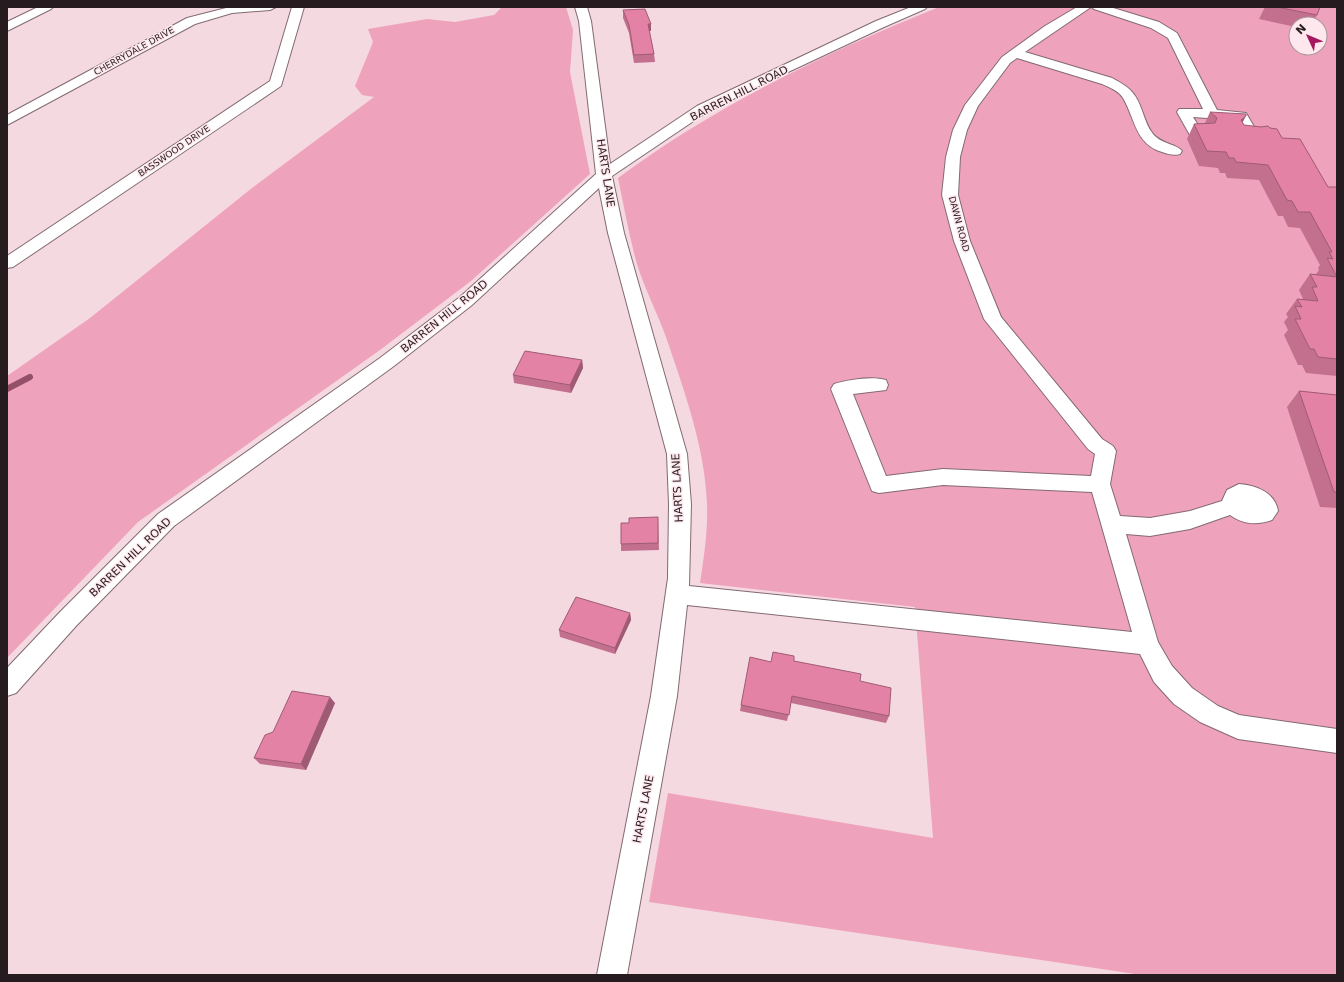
<svg xmlns="http://www.w3.org/2000/svg" width="1344" height="982" font-family="'DejaVu Sans',sans-serif">
	<style>
		.green { fill: #efa2bc; fill-rule: evenodd }
		.lines { fill: none; stroke-linecap: round; stroke-linejoin: round }
		.stream { stroke: #955069; stroke-width: 6 }
		.minor-casing { stroke: #826a71; stroke-width: 2 }
		.minor { fill: #fff; fill-rule: evenodd }
		.wall { fill: #c3708e }
		.shaded-wall { fill: #9f5b74 }
		.building { fill: #e382a5; stroke: #9f5b74 }
		.labels { text-anchor: middle; stroke-width: 3; stroke-linejoin: round; paint-order: stroke }
		.far-street-label { font-size: 9px; fill: #261c1f; stroke: #fee8ee }
		.street-label { font-size: 11px; fill: #261c1f; stroke: #fee8ee }
	</style>
	<rect width="100%" height="100%" fill="#f5d9e1"/>
	<g class="green">
		<path d="M502,7h64l7,23 -3,42 20,102 -119,107 -91,69 -242,172 -131,136v-282l83,-58 162,-130 122,-91 -12,-2 -7,-9 18,-44 -5,-13 59,-10 28,3 39,-7z"/>
		<path d="M939,7h398v968h-195l-493,-73 19,-109 265,45 -18,-231 -215,-24c4,-26 8,-52 7,-79 -2,-56 -22,-111 -40,-164 -9,-26 -22,-50 -30,-76 -8,-28 -13,-58 -19,-86 97,-72 209,-126 321,-171zM1296,24h24v24h-24z"/>
	</g>
	<g class="lines">
		<path class="stream" d="M7,389l23,-12"/>
		<g class="minor-casing">
			<g id="minor">
				<path d="M38,7h15l-2,2 -44,22v-9z"/>
				<path d="M230,7h46l-6,3 -38,3 -37,11 -188,101v-10l180,-97z"/>
				<path d="M292,7h12l-23,79 -268,181 -6,1v-12l263,-175z"/>
				<path d="M575,7h12l4,14 19,143 87,-58 179,-85 35,-14h16l-2,2 -41,18 -115,54 -62,31 -95,64 12,57 63,221 4,50 -2,82 443,46 -40,-140 -149,-7 -64,8 -7,-2 -41,-102 3,-5c15,-4 37,-8 52,-4l2,5 -2,5 -33,4 33,82 57,-7 148,7 4,-22 -7,-5 -104,-130 -30,-78 -12,-46 4,-38 7,-27 12,-25 37,-48 43,-31 32,-19h14l-66,45 87,26c7,4 15,8 20,14 11,12 11,30 21,42 8,10 24,10 29,17l-2,3c-6,2 -12,0 -18,-2 -27,-8 -27,-34 -39,-54 -4,-7 -14,-11 -21,-14l-85,-26 -7,5 -32,43 -11,24 -7,27 -2,38 12,46 31,76 101,122 11,7 3,5 -6,33 10,32 30,2 40,-7 32,-10 5,-11 12,-6c16,1 36,8 39,27l-6,9c-15,5 -28,5 -42,-5l-40,14 -40,7 -24,-2 32,108 14,24 20,22 26,18 21,9 98,14v24l-99,-14 -38,-17 -26,-18 -20,-22 -14,-28 -453,-49 -10,91 -50,279h-30l54,-279 17,-118 1,-74 -2,-50 -59,-221 -9,-45 -127,117 -78,61 -220,160 -98,100 -60,67 -9,3v-28l53,-56 98,-98 222,-156 80,-61 136,-123 -17,-153z"/>
				<path d="M1092,7h18l49,15 18,11 40,77 29,3 14,24 -2,3 -5,1 -17,-2 -2,-3 2,-3 7,-1 -7,-12 -43,-3 8,13 5,1 2,3 -2,3h-15l-14,-25 2,-3h24l-35,-71 -17,-10 -57,-19z"/>
			</g>
		</g>
		<use href="#minor" class="minor"/>
	</g>
	<g class="wall">
		<path d="M1265,7h55l-3,8 -5,9h-16v3l-37,-8z"/>
		<path d="M623,10l28,21h-2l5,23 1,8 -21,1 -5,-30 -6,-15z"/>
		<path d="M1210,112l33,11 1,2 26,3 12,10 46,49h9v189l-31,-3 -4,-8h-4l-14,-30 4,-5 -4,-8 4,-5 -2,-3 11,-15h6l-4,-9 11,-16 7,1 -1,-1 3,-4 -1,-2 2,-3 -20,-37 -12,-1 -5,-11h-5l-19,-36 -32,-2 -2,-5h-5l-2,-5 -19,-2 -12,-27 7,-15 11,-1z"/>
		<path d="M582,360l1,8 -12,25 -57,-10 -1,-8z"/>
		<path d="M1299,391l38,4v113l-17,-1 -33,-100z"/>
		<path d="M658,517l1,33 -38,1v-7l8,-21z"/>
		<path d="M630,613l1,7 -16,34 -55,-17 -1,-7z"/>
		<path d="M794,661l66,20 29,35 -3,7 -95,-20 -4,18 -47,-10 1,-6 30,-43z"/>
		<path d="M335,703l-29,67 -46,-6 -6,-6z"/>
	</g>
	<g class="shaded-wall">
		<rect x="648" y="24" width="3" height="7"/>
		<path d="M1246,116l-8,15 3,-11z"/>
		<path d="M582,360l1,8 -12,25 -1,-8z"/>
		<path d="M630,613l1,7 -16,34v-6z"/>
		<path d="M330,697l5,6 -29,67 -5,-6z"/>
	</g>
	<g class="building">
		<path d="M1277,7h43l-3,8z"/>
		<path d="M645,9l6,15h-3l6,30 -20,1 -5,-30 -6,-15z"/>
		<path d="M1210,112l36,2v2l-5,4 3,5 17,2 7,-1 2,2 7,1 5,9 18,1 28,48h9v90l-10,-19 6,1 -4,-7h3l-22,-40h-12l-6,-11 -5,-1 -19,-35 -32,-3 -2,-4h-5l-3,-6 -19,-1 -13,-27 21,-1 2,-5z"/>
		<path d="M1310,274l27,3v82l-19,-2 -4,-8h-4l-15,-30h6l-6,-13 7,1 -5,-8 21,2 -6,-14h5z"/>
		<path d="M525,351l57,9 -12,25 -57,-10z"/>
		<path d="M1299,391l38,4v97h-3z"/>
		<path d="M658,517v26l-37,1v-21h8v-5z"/>
		<path d="M576,597l54,16 -15,35 -56,-18z"/>
		<path d="M773,652l21,4v5l67,13 -1,7 31,7 -2,28 -97,-20 -3,19 -48,-10 9,-48 21,5z"/>
		<path d="M292,691l38,6 -29,67 -47,-6 11,-23 8,-3z"/>
	</g>
	<g class="labels">
		<g class="far-street-label">
			<text transform="translate(134 51) rotate(-29)" y="3">CHERRYDALE DRIVE</text>
			<text transform="translate(174 151) rotate(-34)" y="3">BASSWOOD DRIVE</text>
			<text transform="translate(959 224) rotate(75)" y="3">DAWN ROAD</text>
		</g>
		<g class="street-label">
			<text transform="translate(739 93) rotate(-27)" y="4">BARREN HILL ROAD</text>
			<text transform="translate(606 173) rotate(81)" y="4">HARTS LANE</text>
			<text transform="translate(444 316) rotate(-39)" y="4">BARREN HILL ROAD</text>
			<text transform="translate(677 488) rotate(-93)" y="4">HARTS LANE</text>
			<text transform="translate(130 557) rotate(-44)" y="4">BARREN HILL ROAD</text>
			<text transform="translate(643 809) rotate(-79)" y="4">HARTS LANE</text>
		</g>
	</g>
	<rect width="1344" height="982" fill="none" stroke="#261c1f" stroke-width="16"/>
	<g transform="translate(1308 36) rotate(314)"><circle r="19" fill="#fee8ee" stroke="#a8969b"/>
	<path d="M0-3L7 15L0 10L-7 15Z" fill="#a5185d"/>
	<text y="-6" font-size="11" font-weight="bold" text-anchor="middle" fill="#261c1f">N</text>
	</g>
</svg>
